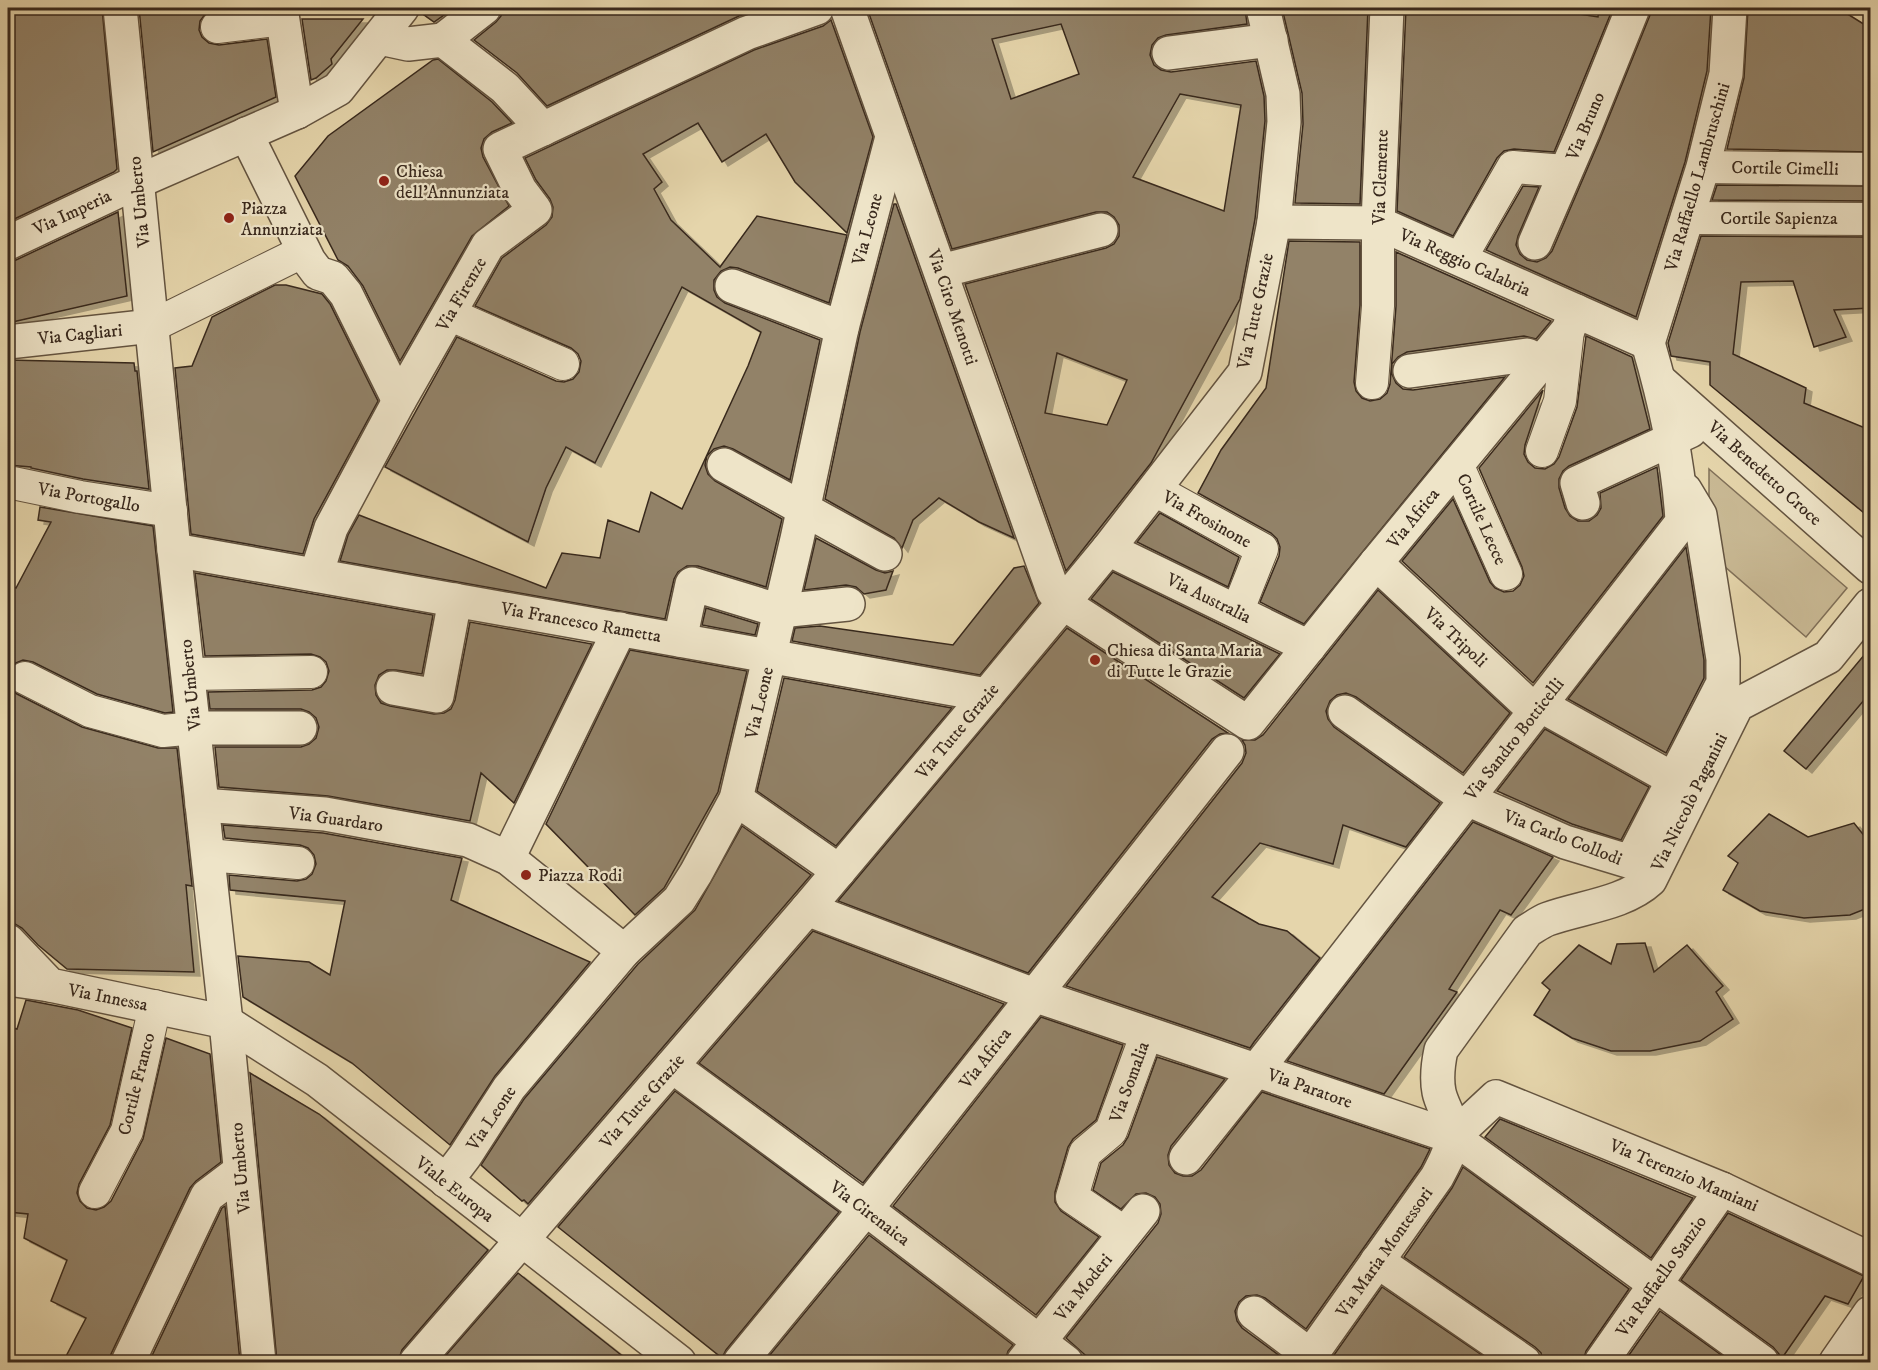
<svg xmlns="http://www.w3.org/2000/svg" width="1878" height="1370" font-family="'IM FELL DW Pica',serif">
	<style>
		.green { fill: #c8b893; stroke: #807058; stroke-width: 1.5 }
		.building { fill: #928267; stroke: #39291d; stroke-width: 1.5; fill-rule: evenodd; filter: url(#shadow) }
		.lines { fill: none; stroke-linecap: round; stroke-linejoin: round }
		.pedestrian-casing { stroke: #645440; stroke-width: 34 }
		.minor-casing { stroke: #645440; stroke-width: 36 }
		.tertiary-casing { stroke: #645440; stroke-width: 36 }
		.pedestrian { stroke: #eee4c8; stroke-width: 32 }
		.minor { stroke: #eee4c8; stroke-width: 33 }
		.tertiary { stroke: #eee4c8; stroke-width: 33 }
		.poi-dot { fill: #8f2418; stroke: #eee4c8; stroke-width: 2 }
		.labels { text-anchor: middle; stroke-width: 4.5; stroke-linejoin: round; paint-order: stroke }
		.street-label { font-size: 18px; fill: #39291d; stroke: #eee4c8 }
		.poi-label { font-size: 18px; fill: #39291d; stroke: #eee4c8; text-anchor: start }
	</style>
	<defs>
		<filter id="shadow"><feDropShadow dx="6" dy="4" stdDeviation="0" flood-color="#0004"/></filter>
	</defs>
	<rect width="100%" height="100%" fill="#e5d5ab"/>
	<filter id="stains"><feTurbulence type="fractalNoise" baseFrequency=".00333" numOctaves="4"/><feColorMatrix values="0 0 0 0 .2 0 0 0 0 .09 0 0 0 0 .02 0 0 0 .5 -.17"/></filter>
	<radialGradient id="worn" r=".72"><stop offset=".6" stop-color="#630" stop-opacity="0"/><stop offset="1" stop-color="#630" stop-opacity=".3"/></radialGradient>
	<path class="green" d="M1709,469l138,119 -41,49 -90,-78 -7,-43z"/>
	<g class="building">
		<path d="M8,8h94l15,161 -3,3 -106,50z"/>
		<path d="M139,8h89l-14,1 -8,4 -6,8 -1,9 3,7 7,6 10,2 48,-6 9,58 -123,55z"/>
		<path d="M420,8h34l-20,14 -14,-10z"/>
		<path d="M502,8h261l-24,8 -192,90 -30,-33 -43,-33 22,-18 5,-6z"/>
		<path d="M867,8h378l2,16 -81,11 -8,3 -6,7 -2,10 4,10 7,5 10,2 85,-11 8,35 1,25 -10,98 -15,80 -89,164 -85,108 -101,-287 141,-36 8,-4 5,-8v-11l-5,-8 -7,-5h-11l-144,37zM1061,24l18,50 -68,25 -19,-60zM1180,94l61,11 -17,106 -91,-34zM1057,353l70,27 -20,45 -62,-12z"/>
		<path d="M1282,8h86l-8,196 -65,-1 8,-79 -1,-31z"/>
		<path d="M1406,8h134l58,9 1,-9h14l-59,144 -40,-3 -10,2 -7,7 -44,78 -56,-25z"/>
		<path d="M1651,8h60l-4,63 -22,91 -49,155 -150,-67 37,-64 16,1 -21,49 -2,9 4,9 7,6 10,2 9,-4 6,-7 48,-112 50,-124z"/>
		<path d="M1748,8h90l32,20v124l-143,-3 17,-71z"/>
		<path d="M302,19h61l-32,40 1,5 -16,14 -5,2z"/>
		<path d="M831,20l42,117 -26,96 -52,-51 -29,-48 -44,28 -24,-39 -55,31 19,28 -8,7 17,31 49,47 37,-51 90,19 -18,68 -91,-35 -8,-1 -9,4 -7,9v10l3,7 8,6 95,37 -30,140 -57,-31 -9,-3 -10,3 -7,7 -2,9 3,9 7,7 67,38 -16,68 -68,-21h-11l-9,6 -4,7 -9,40 -325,-58 8,-26 11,-20 187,73 16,-35 38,5 8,-38 31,12 12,-40 31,17 66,-143 13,-34 -79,-45 -87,176 -29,-16 -20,41 -18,54 -143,-75 72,-130 99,44 8,1 9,-3 6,-7 2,-11 -3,-7 -7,-6 -96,-42 27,-48 44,-33 6,-8 1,-10 -3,-8 -14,-19 -11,-22 229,-108 69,-24z"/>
		<path d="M438,59l54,43 20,21 -20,9 -8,7 -3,9 2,9 26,49 -37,30 -72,125 -37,-75 -15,-20 -10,-6 -43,-84 33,-40 105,-76z"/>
		<path d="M1717,185l153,1v15l-158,-1z"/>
		<path d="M894,204h2l118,334 -35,-16 -40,-24 -26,22 -11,28 -8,-10 -69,-39 35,-167z"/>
		<path d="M118,212l9,84 -119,27v-61l8,-2z"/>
		<path d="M1701,236l166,1 -3,34 6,1v36l-36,2 12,27 -32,10 -21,-66 -52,1 -8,72 73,34 -2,15 66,27v88l-160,-133v-23l-39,-6 -3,-13z"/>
		<path d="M1289,241l71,1v63l-6,77 2,9 6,7 8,3 10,-2 7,-6 3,-9 6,-78v-54l155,69 -15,18 -12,-3 -117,16 -9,5 -6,7v10l4,9 7,6 10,1 92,-13 -201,247 -44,-22 19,-46 1,-9 -3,-8 -6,-6 -73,-40 23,-43 45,-62z"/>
		<path d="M275,285h11l36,9 8,10 48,97 -64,118 -11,35 -112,-20 -16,-166 17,-2 20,-49z"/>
		<path d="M1586,336l46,21 18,72 -81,37 -6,5 -4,8v9l6,20 5,8 8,5h11l8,-6 4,-7 -1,-15 57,-26 6,49 -130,167 -131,-122 51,-62 37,83 5,6 9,4 9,-1 7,-6 4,-9 -2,-9 -43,-99 64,-78 -18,55 -1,9 4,8 7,6 10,1 9,-5 5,-7 18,-50z"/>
		<path d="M8,360l126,3 1,8h2l12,118 -66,-10 -52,-11v-1l-23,-2z"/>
		<path d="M40,507l113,19 20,186 -8,1 -68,-19 -64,-32 -10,-2 -7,3 -7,6 -1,7v-92l8,4 35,-66 -13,-2z"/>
		<path d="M1160,513l79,44 -11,30 -91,-45z"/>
		<path d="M816,538l60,32 9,3 8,-2 -7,19 -22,4 -8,-7 -10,-2 -42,5z"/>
		<path d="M1686,547l18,113v18l-38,75 -98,-54z"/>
		<path d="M1024,566l15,37 -59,72 -188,-34 3,-13 25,-2 133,19 61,-77z"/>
		<path d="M1113,572l167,82 -36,44 -153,-99z"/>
		<path d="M195,573l238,42 -11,59 -26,-4h-9l-8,5 -4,10 1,10 5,8 9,3 44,8 10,-1 7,-4 4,-9 15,-78 122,22 -78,159 -33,-30 -11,48 -142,-25 -109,-9 -4,-40h86l8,-3 7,-6 3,-11 -3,-9 -7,-6 -8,-3h-91l-2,-17 104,-2 9,-3 5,-6 3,-10 -3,-9 -6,-5 -9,-3 -106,2z"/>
		<path d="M1378,590l132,123 -47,60 -107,-76 -10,-4 -9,2 -7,6 -4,10 2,8 6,8 106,76 -34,44 -63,-22 -10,39 -73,-21 -48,54 47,27 28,7 33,27 -66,84 -4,6 -184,-62 176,-223 4,-10 -1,-8 -3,-5h13l8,-5z"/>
		<path d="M706,608l52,16 -3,11 -53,-10z"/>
		<path d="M1067,628l161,105 -8,1 -8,5 -184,234 -190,-72z"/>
		<path d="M1870,648v45l-64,76 -22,-18z"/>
		<path d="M630,650l117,21 -29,121 -54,96 -29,27 -89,-91z"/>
		<path d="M784,678l168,30 -116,138 -79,-55z"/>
		<path d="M8,681l2,7 7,6 65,33 76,21h19l15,138 -6,-1 8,87 -127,-3 -29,-24 -16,-17 -14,-8z"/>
		<path d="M1545,729l104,58 -28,53 -49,-16 -75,-33z"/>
		<path d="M1769,814l39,23 46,-14 16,20v64l-20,8 -46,3 -44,-7 -37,-21 15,-27 -10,-7z"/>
		<path d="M1473,822l80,35 -42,58 -11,-5 -51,79 8,3 -73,102 -97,-33z"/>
		<path d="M223,825l100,8 139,25 -11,42 139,62 -95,114 -45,69 -98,-82 -109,-66 -5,-41 71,6 21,13 15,-74 -115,-11 -1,-15 68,6 9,-2 6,-5 4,-10 -2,-9 -6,-7 -8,-3 -75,-7z"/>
		<path d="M742,826l69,49 -283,329 -4,-4 -2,1 -41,-36 43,-66 114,-135 57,-54z"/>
		<path d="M813,931l191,73 -141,179 -164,-120z"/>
		<path d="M1645,943l9,29 33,-27 36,41 -7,6 17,27 -33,22 -50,10h-39l-39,-13 -38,-23 16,-25 -8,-7 37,-38 32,19 6,-20z"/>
		<path d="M26,1000l52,10 54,18 -22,97 -31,59 -2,9 3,8 7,7 9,2 8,-3 7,-6 32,-62 23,-101 44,16 11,108 -25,19 -6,7 -79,166 -2,8h-46l23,-44 -35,-17 16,-41 -43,-22 4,-24 -20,-2v-185l9,2z"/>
		<path d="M1041,1017l82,28 -27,75 -23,19 -5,8 -13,45v10l6,9 38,26 -63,78 -143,-109z"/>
		<path d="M1157,1057l68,22 -54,67 -3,9 1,10 6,8 8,3h9l9,-6 61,-78 168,57 -9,18 -115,162 -41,-31 -8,-3 -11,1 -7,6 -4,9 2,10 5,7 46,34h-195l-27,-24 92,-115 3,-9 -1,-10 -5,-7 -9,-4 -10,1 -15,15 -28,-19 8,-27 22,-18 5,-8z"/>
		<path d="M250,1073l69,41 169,136 -86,100 -4,12h-121z"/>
		<path d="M675,1091l164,121 -113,138 -4,8 -164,-131z"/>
		<path d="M1500,1119l193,79 -42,60 -166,-121z"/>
		<path d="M1463,1167l166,122 -43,62 -3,11h-40l-2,-9 -6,-6 -131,-90 48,-69z"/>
		<path d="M225,1206l15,156h-91l73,-154z"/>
		<path d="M1728,1213l136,63 -16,28 -23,-8 -45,65 -1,-7 -6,-7 -92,-67z"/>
		<path d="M869,1235l144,110 -5,6 -3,11h-241z"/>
		<path d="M518,1273l64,51 48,38h-190z"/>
		<path d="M1382,1287l110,75h-163z"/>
		<path d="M1660,1311l71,51h-107z"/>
	</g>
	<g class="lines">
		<g class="pedestrian-casing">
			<g id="pedestrian">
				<path d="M217,27l66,-8"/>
				<path d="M1703,167l163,2"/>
				<path d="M1687,218l183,1"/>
				<path d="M1460,259l53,-92 53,4"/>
				<path d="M449,314l114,50"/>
				<path d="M152,326l152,-75"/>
				<path d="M1372,383l6,-77v-83"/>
				<path d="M1542,451l18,-50 8,-71"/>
				<path d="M1457,464l49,110"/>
				<path d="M8,482l72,15 91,14"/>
				<path d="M1155,490l107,59 -25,63"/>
				<path d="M189,674l122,-2"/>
				<path d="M25,678l65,33 73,20 32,-3"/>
				<path d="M208,855l90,8"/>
				<path d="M95,1192l32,-61 28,-125"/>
				<path d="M1125,1233l-53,-36 13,-44 26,-22 36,-98"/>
			</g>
		</g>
		<g class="minor-casing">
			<g id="minor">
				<path d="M281,8l16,104"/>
				<path d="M847,8l206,583 10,12 185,120 128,-160 192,-233 8,-19"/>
				<path d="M380,38l28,6 35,-4"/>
				<path d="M443,40l62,48 38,41"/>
				<path d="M443,40l41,-32"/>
				<path d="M1169,53l102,-13"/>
				<path d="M246,134l63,127 9,12 15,5 13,16 53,107"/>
				<path d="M1274,222l104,1 270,120"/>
				<path d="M1378,223l9,-215"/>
				<path d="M1535,243l48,-111 50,-124"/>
				<path d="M941,271l160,-41"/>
				<path d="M732,286l110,42"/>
				<path d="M8,342l144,-16"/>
				<path d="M1648,343l55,-176 23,-93 4,-66"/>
				<path d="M1410,371l117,-16 15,7"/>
				<path d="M1659,380l211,187"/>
				<path d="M724,465l161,89"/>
				<path d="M1583,503l-6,-20 113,-52"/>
				<path d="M1108,549l201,98"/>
				<path d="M174,550l813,145"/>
				<path d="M1376,563l159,148"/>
				<path d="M316,575l15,-47 68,-127 89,-156 47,-35 -15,-20 -20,-41 247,-116 70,-25"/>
				<path d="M680,640l12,-56 88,27 68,-7"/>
				<path d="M393,688l44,8 18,-96"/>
				<path d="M1540,705l133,74"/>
				<path d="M1345,712l122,87 98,43 66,20 92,-179v-24l-23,-144 -15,-25"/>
				<path d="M195,728h105"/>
				<path d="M736,799l103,72"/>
				<path d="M202,805l123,9 143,26 40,18 116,93"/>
				<path d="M508,858l112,-229"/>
				<path d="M807,909l227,86 419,142 309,225"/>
				<path d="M8,979l42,6"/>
				<path d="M226,1022l33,340"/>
				<path d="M672,1066l194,143 200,153"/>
				<path d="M1453,1137l43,-40 226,92 148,70"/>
				<path d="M1186,1158l83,-104 413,-532c-3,-61 -17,-121 -34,-179"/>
				<path d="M446,1181l19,-25 44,-68 115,-137 55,-51 17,-27 40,-74 61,-260 45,-211 50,-191"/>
				<path d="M1377,1261l147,101"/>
				<path d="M1254,1313l57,43"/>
				<path d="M128,1362l79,-166 33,-25"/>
				<path d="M416,1362l105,-121"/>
				<path d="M740,1362l138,-168 349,-443"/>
				<path d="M1023,1362l120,-151"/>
				<path d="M1306,1362l131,-185c6,-12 15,-26 15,-40 2,-16 -10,-30 -13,-45 -3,-15 -1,-28 2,-42l86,-119c7,-4 13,-9 21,-12 33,-12 76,-15 102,-39l87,-175 91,-48 42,-52"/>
				<path d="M1601,1362l121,-173"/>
				<path d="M1836,1362l34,-49"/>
			</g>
		</g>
		<g class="tertiary-casing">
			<g id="tertiary">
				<path d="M120,8l54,542 52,472"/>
				<path d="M8,243l129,-61 160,-70 41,-23 64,-81"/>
				<path d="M8,941l42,44 176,37 91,58 362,282"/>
				<path d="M521,1241l286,-332 180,-214 121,-146 137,-177 29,-150 10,-100 -1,-28 -20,-86"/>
			</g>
		</g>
		<use href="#pedestrian" class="pedestrian"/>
		<use href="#minor" class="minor"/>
		<use href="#tertiary" class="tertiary"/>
	</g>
	<g class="poi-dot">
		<circle cx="384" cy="181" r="6"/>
		<circle cx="229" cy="218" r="6"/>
		<circle cx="1095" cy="660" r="6"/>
		<circle cx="526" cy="875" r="6"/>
	</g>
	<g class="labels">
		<g class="street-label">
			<text transform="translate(1585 126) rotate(-67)" y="6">Via Bruno</text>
			<text transform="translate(1785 168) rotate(1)" y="6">Cortile Cimelli</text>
			<text transform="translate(1380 177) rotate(-88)" y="6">Via Clemente</text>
			<text transform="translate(1697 177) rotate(-74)" y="6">Via Raffaello Lambruschini</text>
			<text transform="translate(139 202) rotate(-96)" y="6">Via Umberto</text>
			<text transform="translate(72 212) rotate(-25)" y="6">Via Imperia</text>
			<text x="1779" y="224">Cortile Sapienza</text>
			<text transform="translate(867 229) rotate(-75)" y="6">Via Leone</text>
			<text transform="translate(1465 262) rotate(24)" y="6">Via Reggio Calabria</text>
			<text transform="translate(461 294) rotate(-60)" y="6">Via Firenze</text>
			<text transform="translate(953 307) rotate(71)" y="6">Via Ciro Menotti</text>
			<text transform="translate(1255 311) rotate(-78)" y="6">Via Tutte Grazie</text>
			<text transform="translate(80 334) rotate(-6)" y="6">Via Cagliari</text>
			<text transform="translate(1765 473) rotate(42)" y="6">Via Benedetto Croce</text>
			<text transform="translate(89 497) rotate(10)" y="6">Via Portogallo</text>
			<text transform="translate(1413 518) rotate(-51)" y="6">Via Africa</text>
			<text transform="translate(1207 519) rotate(29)" y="6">Via Frosinone</text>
			<text transform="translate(1482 519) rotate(66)" y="6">Cortile Lecce</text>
			<text transform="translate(1209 598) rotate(26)" y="6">Via Australia</text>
			<text transform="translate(581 622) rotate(10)" y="6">Via Francesco Rametta</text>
			<text transform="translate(1456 637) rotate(43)" y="6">Via Tripoli</text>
			<text transform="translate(190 685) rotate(-96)" y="6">Via Umberto</text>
			<text transform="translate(759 703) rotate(-77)" y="6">Via Leone</text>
			<text transform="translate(957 731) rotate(-50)" y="6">Via Tutte Grazie</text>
			<text transform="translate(1514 739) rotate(-52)" y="6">Via Sandro Botticelli</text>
			<text transform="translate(1689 802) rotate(-64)" y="6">Via Niccolò Paganini</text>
			<text transform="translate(336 819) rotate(8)" y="6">Via Guardaro</text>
			<text transform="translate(1563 837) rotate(21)" y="6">Via Carlo Collodi</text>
			<text transform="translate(108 997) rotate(11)" y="6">Via Innessa</text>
			<text transform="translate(985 1058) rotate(-52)" y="6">Via Africa</text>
			<text transform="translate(1129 1082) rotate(-70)" y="6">Via Somalia</text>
			<text transform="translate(136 1084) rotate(-76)" y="6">Cortile Franco</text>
			<text transform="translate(1310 1088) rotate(19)" y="6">Via Paratore</text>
			<text transform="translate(642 1101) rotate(-49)" y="6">Via Tutte Grazie</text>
			<text transform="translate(491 1118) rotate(-56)" y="6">Via Leone</text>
			<text transform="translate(240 1168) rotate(-95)" y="6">Via Umberto</text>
			<text transform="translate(1684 1175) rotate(23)" y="6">Via Terenzio Mamiani</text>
			<text transform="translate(455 1189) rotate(38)" y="6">Viale Europa</text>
			<text transform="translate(870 1213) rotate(37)" y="6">Via Cirenaica</text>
			<text transform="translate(1384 1252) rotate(-55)" y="6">Via Maria Montessori</text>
			<text transform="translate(1661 1276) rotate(-55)" y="6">Via Raffaello Sanzio</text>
			<text transform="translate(1083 1287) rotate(-51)" y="6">Via Moderi</text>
		</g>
		<g class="poi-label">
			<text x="396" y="177">Chiesa<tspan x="396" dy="21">dell'Annunziata</tspan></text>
			<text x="241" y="214">Piazza<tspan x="241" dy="21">Annunziata</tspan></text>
			<text x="1107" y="656">Chiesa di Santa Maria<tspan x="1107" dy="21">di Tutte le Grazie</tspan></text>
			<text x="538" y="881">Piazza Rodi</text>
		</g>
	</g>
	<rect width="1878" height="1370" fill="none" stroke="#e5d5ab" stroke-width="30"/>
	<rect x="9" y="9" width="1860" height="1352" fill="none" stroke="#39291d" stroke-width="3"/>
	<rect x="15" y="15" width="1848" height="1340" fill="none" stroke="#39291d" stroke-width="1.5"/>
	<rect width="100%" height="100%" filter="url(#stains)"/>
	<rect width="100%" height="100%" fill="url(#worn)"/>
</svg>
